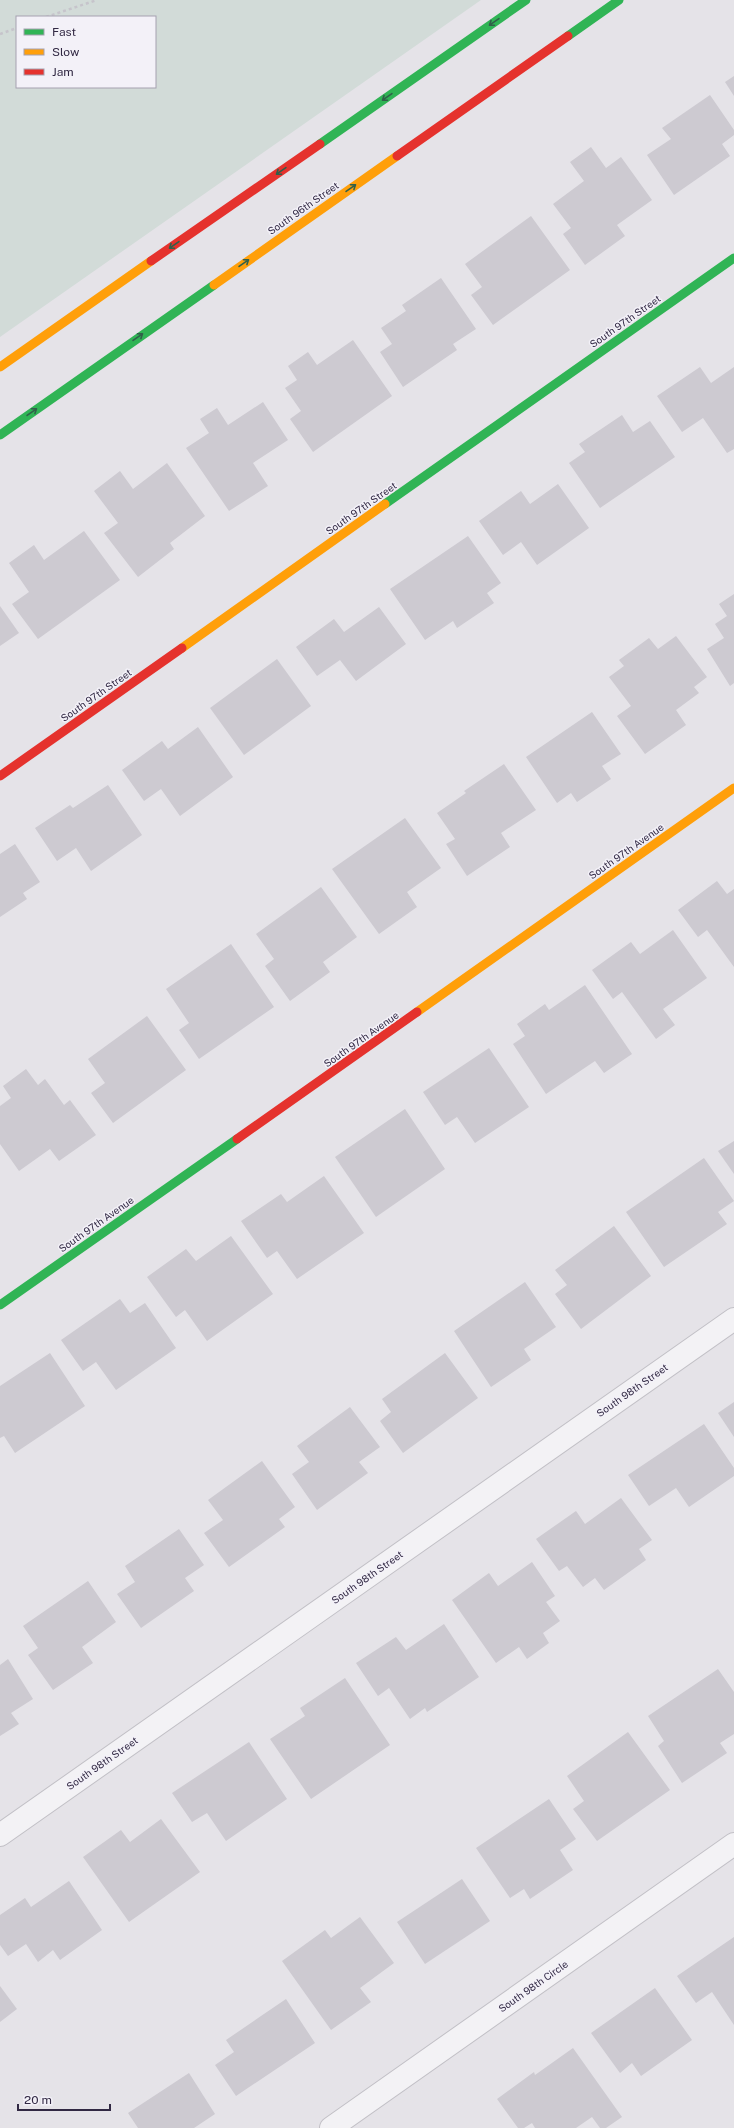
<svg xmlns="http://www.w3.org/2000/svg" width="734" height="2128" font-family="'Public Sans',sans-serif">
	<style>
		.green { fill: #d2dbd8; fill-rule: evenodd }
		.building { fill: #cdcad1 }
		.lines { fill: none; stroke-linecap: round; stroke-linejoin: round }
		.street-casing { stroke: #c2c0c6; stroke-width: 24 }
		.path { stroke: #c6c4cb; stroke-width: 2.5; stroke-dasharray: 3 3; stroke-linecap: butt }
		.street { stroke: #f3f2f5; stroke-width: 22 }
		.fast { stroke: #30b455; stroke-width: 9 }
		.slow { stroke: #ff9f0a; stroke-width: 9 }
		.jam { stroke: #e5322d; stroke-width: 9 }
		.oneway { stroke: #31604a }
		.labels { text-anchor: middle; stroke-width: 3; stroke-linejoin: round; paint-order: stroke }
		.street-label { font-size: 10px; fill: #312843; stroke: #f3f1f8 }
	</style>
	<rect width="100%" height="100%" fill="#e5e3e8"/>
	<path class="green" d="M0,0h481l-481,337zM17,17h138v70h-138z"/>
	<g class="building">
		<path d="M734,76v20l-9,-14z"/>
		<path d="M710,95l24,35v5l-12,9 8,12 -56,39 -27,-40 24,-16 -9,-11z"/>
		<path d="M591,147l15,21 15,-11 31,43 -35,25 8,11 -40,29 -22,-31 8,-6 -18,-24 31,-23 -14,-19z"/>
		<path d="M531,216l39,54 -77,55 -22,-30 11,-8 -17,-23z"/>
		<path d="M441,278l35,51 -23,15 4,6 -54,37 -23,-35 12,-8 -11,-16 25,-17 -4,-6z"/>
		<path d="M353,340l39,56 -79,56 -23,-33 11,-8 -16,-23 12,-8 -9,-14 20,-14 9,13z"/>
		<path d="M700,367l11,16 23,-16v82l-7,4 -24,-35 -21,14 -25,-36z"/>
		<path d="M263,402l25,38 -35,23 15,23 -39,25 -43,-63 23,-15 -9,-14 17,-11 11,17z"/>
		<path d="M622,415l11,17 17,-11 25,36 -75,51 -31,-45 16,-11 -6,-8z"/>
		<path d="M167,463l38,53 -35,27 4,6 -36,28 -34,-44 14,-10 -24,-32 26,-20 13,18z"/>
		<path d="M558,484l31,44 -52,37 -16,-23 -18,13 -24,-34 42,-30 9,13z"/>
		<path d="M84,531l36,49 -82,59 -26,-35 17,-12 -20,-29 25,-18 10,15z"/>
		<path d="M468,536l33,47 -14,10 7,10 -37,25 -4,-7 -28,19 -35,-51z"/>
		<path d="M734,594v89l-4,3 -23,-37 17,-11 -9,-14 12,-8 -8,-12z"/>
		<path d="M0,606l19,27 -19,13z"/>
		<path d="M379,607l27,37 -50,37 -16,-21 -23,16 -21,-29 38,-28 10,13z"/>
		<path d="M676,636l31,41 -13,10 5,6 -23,17 10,15 -41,29 -28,-38 14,-10 -22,-29 15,-11 -5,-6 30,-22 9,11z"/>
		<path d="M277,659l34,47 -67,49 -34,-47z"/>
		<path d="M592,712l29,42 -19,12 9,13 -34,23 -6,-9 -14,10 -31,-46z"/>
		<path d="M198,727l35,50 -53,39 -19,-27 -17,12 -22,-31 40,-29 6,8z"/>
		<path d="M504,764l32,46 -35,23 9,14 -43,29 -21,-32 9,-5 -18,-26 29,-20 -2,-2z"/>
		<path d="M108,785l34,50 -51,36 -15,-23 -19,13 -22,-33 35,-23 3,3z"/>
		<path d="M405,818l36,50 -34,24 10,15 -38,27 -47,-65z"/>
		<path d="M15,844l25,38 -17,11 4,6 -27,18v-63z"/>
		<path d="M717,881l10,13 7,-5v78l-27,-37 -9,7 -20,-27z"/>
		<path d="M321,887l36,50 -34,25 7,10 -40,29 -25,-35 9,-7 -18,-25z"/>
		<path d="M673,930l34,48 -44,31 12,16 -19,14 -34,-47 -9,7 -21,-29 39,-28 9,12z"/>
		<path d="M231,944l43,63 -75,52 -20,-29 10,-7 -23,-34z"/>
		<path d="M585,985l47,69 -28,19 -9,-12 -49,33 -33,-50 12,-8 -8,-12 28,-20 4,6z"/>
		<path d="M147,1016l39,54 -73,53 -22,-30 14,-10 -17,-24z"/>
		<path d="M489,1048l40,59 -54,36 -18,-26 -12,8 -22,-33z"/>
		<path d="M26,1069l12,16 7,-6 19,26 6,-5 26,35 -37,26 -9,-12 -31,22 -19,-27v-38l11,-8 -8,-12z"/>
		<path d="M405,1109l40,60 -69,48 -41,-60z"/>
		<path d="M734,1141v33l-16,-23z"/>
		<path d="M704,1158l30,43 -16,11 9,12 -63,43 -38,-55z"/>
		<path d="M324,1176l40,57 -67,46 -20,-28 -10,7 -26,-37 40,-27 6,8z"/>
		<path d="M614,1226l37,50 -70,53 -26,-35 12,-9 -12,-15z"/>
		<path d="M231,1236l42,58 -66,47 -22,-31 -9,7 -29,-40 39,-28 10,12z"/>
		<path d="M525,1282l31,45 -32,22 7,11 -40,27 -37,-56z"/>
		<path d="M120,1299l10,14 15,-10 31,45 -60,42 -20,-28 -13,9 -22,-31z"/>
		<path d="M50,1353l35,53 -70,47 -11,-17 -4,2v-52z"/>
		<path d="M445,1353l33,45 -75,55 -23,-32 11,-9 -9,-13z"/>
		<path d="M734,1402v35l-16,-24z"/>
		<path d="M350,1407l30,40 -21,15 9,11 -51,37 -25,-36 17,-12 -12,-16z"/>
		<path d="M704,1424l30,44v8l-45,31 -13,-19 -27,18 -21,-31z"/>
		<path d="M262,1461l33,46 -16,12 6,8 -56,40 -25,-34 19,-13 -15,-20z"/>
		<path d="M621,1498l31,42 -13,9 7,11 -42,30 -9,-12 -12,9 -16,-21 -8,5 -23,-32 40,-28 9,13z"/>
		<path d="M179,1529l25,36 -19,13 9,13 -53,37 -24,-34 18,-12 -10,-16z"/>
		<path d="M532,1562l23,34 -9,6 14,19 -17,12 6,10 -22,16 -8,-12 -23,16 -44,-63 37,-27 9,13z"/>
		<path d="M88,1581l28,41 -34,25 11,16 -40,27 -25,-35 10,-7 -15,-22z"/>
		<path d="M444,1624l35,53 -52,35 -2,-4 -15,11 -21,-31 -11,8 -22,-33 40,-26 10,13z"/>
		<path d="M8,1659l25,40 -22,14 8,11 -19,12v-71z"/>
		<path d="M718,1669l16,23v42l-14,9 7,10 -45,30 -24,-37 6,-5 -16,-25z"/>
		<path d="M345,1678l45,67 -79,54 -41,-60 35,-23 -5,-8z"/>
		<path d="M628,1732l42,58 -73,51 -24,-32 11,-8 -17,-25z"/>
		<path d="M249,1742l38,57 -61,42 -19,-28 -15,9 -20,-29z"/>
		<path d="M549,1799l27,40 -16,11 13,20 -43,29 -6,-10 -14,9 -34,-50z"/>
		<path d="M161,1819l39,53 -71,50 -46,-65 38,-27 9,12z"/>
		<path d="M462,1879l28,42 -65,43 -28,-42z"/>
		<path d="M69,1881l33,49 -42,30 -7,-10 -15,12 -12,-18 -18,12 -8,-11v-30l25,-17 6,9z"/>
		<path d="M360,1917l34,46 -34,25 11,14 -40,28 -49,-69 43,-31 6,8z"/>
		<path d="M734,1937v88l-22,-33 -16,11 -19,-27z"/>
		<path d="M0,1986l17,23 -17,13z"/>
		<path d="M655,1988l37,52 -51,36 -9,-13 -12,10 -29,-40z"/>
		<path d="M286,1999l29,44 -79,53 -21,-31 19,-13 -8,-12z"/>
		<path d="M573,2048l49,69 -16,11h-6l-8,-11 -16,11h-41l-3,-5 -8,5h-6l-21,-29 37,-27 1,3z"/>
		<path d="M189,2073l26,41 -21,14h-56l-10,-15z"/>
	</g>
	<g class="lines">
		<g class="street-casing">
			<g id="street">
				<path d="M0,1835l734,-516"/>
				<path d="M331,2128l403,-284"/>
			</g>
		</g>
		<g class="path">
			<path d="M46,17l51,-17"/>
			<path d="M0,34l17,-6"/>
		</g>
		<use href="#street" class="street"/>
		<g class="fast">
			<path d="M568,36l51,-36"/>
			<path d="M320,144l206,-144"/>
			<path d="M0,435l214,-150"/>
			<path d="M385,504l349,-246"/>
			<path d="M0,1305l237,-166"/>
		</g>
		<g class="slow">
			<path d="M214,285l183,-129"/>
			<path d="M0,367l151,-106"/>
			<path d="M182,648l203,-144"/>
			<path d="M417,1012l317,-224"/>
		</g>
		<g class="jam">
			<path d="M397,156l171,-120"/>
			<path d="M151,261l169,-117"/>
			<path d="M0,776l182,-128"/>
			<path d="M237,1139l180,-127"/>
		</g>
	</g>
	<defs><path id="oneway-shaft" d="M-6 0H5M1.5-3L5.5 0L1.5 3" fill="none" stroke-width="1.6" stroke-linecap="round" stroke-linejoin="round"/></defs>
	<g class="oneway">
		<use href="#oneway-shaft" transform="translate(494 22) rotate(145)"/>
		<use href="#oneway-shaft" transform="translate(387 97) rotate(145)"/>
		<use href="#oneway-shaft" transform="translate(281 171) rotate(145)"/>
		<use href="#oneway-shaft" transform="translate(351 188) rotate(-35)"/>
		<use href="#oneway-shaft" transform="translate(174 245) rotate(145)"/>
		<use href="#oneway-shaft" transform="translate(244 263) rotate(-35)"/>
		<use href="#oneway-shaft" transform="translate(138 337) rotate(-35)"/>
		<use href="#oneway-shaft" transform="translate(32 412) rotate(-35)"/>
	</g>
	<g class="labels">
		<g class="street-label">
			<text transform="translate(303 208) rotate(-35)" y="4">South 96th Street</text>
			<text transform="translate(625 321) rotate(-35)" y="4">South 97th Street</text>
			<text transform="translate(361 508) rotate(-35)" y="4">South 97th Street</text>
			<text transform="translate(96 695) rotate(-35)" y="4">South 97th Street</text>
			<text transform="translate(626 851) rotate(-35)" y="4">South 97th Avenue</text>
			<text transform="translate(361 1039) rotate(-35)" y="4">South 97th Avenue</text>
			<text transform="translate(96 1224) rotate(-35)" y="4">South 97th Avenue</text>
			<text transform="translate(632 1390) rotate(-35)" y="4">South 98th Street</text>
			<text transform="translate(367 1577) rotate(-35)" y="4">South 98th Street</text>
			<text transform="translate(102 1763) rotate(-35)" y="4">South 98th Street</text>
			<text transform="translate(533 1986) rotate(-35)" y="4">South 98th Circle</text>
		</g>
	</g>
	<rect x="16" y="16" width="140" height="72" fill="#f3f1f8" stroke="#a5a1b0"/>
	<rect x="24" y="29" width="20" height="6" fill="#30b455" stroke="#a5a1b0"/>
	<text x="52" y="36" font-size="12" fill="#312843">Fast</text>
	<rect x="24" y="49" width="20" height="6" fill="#ff9f0a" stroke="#a5a1b0"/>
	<text x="52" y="56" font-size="12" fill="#312843">Slow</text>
	<rect x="24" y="69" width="20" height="6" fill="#e5322d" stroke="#a5a1b0"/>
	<text x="52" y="76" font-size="12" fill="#312843">Jam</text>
	<path d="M18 2104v6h92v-6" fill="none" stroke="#312843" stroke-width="2"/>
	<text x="24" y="2104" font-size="12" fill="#312843" stroke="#f3f1f8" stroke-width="3" paint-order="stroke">20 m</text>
</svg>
